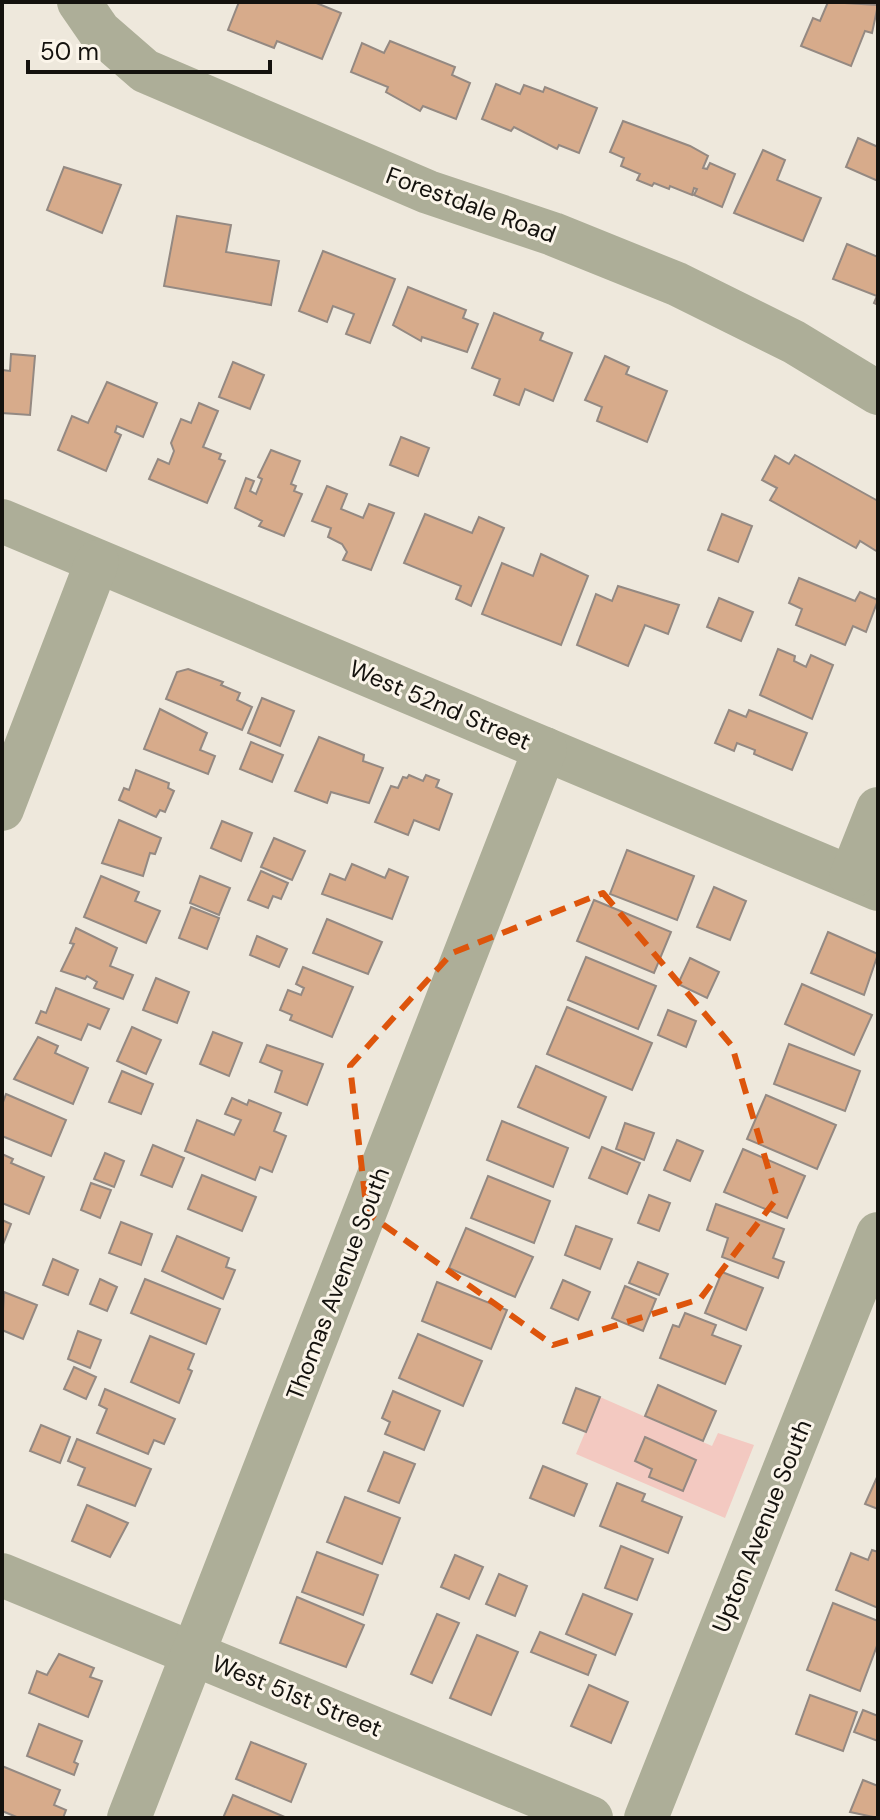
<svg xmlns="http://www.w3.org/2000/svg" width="880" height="1820" font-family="'DM Sans',sans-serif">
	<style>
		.green { fill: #f3c9c1 }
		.building { fill: #d7ab8b; stroke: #948982; stroke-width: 2 }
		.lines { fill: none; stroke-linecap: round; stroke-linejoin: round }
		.minor { stroke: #adae98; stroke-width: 44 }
		.marked { fill: none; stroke: #dd550c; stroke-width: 6; stroke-dasharray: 16 10; stroke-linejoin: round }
		.labels { text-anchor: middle; stroke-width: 6; stroke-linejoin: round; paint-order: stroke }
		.street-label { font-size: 24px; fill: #14120e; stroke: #fbf5ea }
	</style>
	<rect width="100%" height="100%" fill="#eee8dc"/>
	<path class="green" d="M600,1397l112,49 6,-13 36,12 -29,73 -149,-64z"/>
	<g class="building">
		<path d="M239,2h75l27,11 -19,46 -45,-18 -3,7 -46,-18z"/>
		<path d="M828,2l50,3 -6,28 -7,-2 -14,35 -50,-20 12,-28 7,3z"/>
		<path d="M390,41l65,26 -3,8 18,8 -14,36 -33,-13 -3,5 -34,-19 2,-5 -37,-15 11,-29 22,10z"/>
		<path d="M496,84l24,10 4,-9 19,7 2,-5 52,21 -18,45 -20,-8 -2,4 -43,-22 -3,4 -29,-12z"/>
		<path d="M623,121l67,25 18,10 -5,12 4,1 3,-6 25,11 -13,33 -28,-12 3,-6 -3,-1 -2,7 -22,-9 -1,3 -15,-6 -2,3 -15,-6 3,-6 -19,-8 3,-8 -14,-6z"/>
		<path d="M858,138l20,9v34l-32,-14z"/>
		<path d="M763,150l22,10 -8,20 44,18 -18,43 -69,-28z"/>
		<path d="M64,167l57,18 -19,48 -55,-23z"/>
		<path d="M177,216l54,9 -5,27 53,9 -8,44 -107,-19z"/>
		<path d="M847,244l31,13v48l-4,-2 3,-7 -44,-17z"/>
		<path d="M323,251l72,28 -25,64 -24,-9 8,-20 -21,-8 -6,16 -28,-11z"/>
		<path d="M408,287l58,23 -3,8 15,6 -11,28 -45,-15 -1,4 -28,-16z"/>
		<path d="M494,313l49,20 -3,7 32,13 -19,48 -28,-12 -6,16 -25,-10 6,-16 -28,-11z"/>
		<path d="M11,354l24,2 -5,59 -28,-2v-43l8,1z"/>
		<path d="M605,356l24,11 -3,7 41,17 -20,51 -50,-21 5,-14 -17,-7z"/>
		<path d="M233,362l31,13 -14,34 -31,-12z"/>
		<path d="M107,382l50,21 -14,34 -26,-11 -2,6 6,3 -15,36 -48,-21 14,-34 16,7z"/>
		<path d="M199,403l19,8 -15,36 18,7 -2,5 6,2 -18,42 -58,-24 9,-20 11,5 5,-13 -3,-8 10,-24 10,4z"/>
		<path d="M401,437l28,11 -11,28 -28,-11z"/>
		<path d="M271,450l29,11 -9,23 5,2 -2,5 8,3 -18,42 -25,-10 3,-5 -27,-13 11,-30 8,3 -4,10 6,3 6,-15 -4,-2z"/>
		<path d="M795,455l83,46v51l-18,-11 -4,7 -86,-48 7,-12 -15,-8 13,-24 14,8z"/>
		<path d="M327,486l20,8 -6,15 22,9 6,-14 25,9 -23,57 -28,-10 4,-8 -5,-8 -14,-7 3,-9 -19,-7z"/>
		<path d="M425,514l47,19 7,-16 25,11 -33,78 -15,-7 5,-13 -57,-23z"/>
		<path d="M722,514l30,12 -14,36 -30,-12z"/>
		<path d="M541,554l47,22 -27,69 -79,-31 20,-51 31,13z"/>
		<path d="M799,578l56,23 5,-9 18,8 -12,32 -13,-6 -8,19 -49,-20 6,-16 -13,-6z"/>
		<path d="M618,586l61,19 -11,29 -23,-9 -17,41 -51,-21 19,-51 16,7z"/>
		<path d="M719,598l34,14 -12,29 -34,-14z"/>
		<path d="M778,649l17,7 -1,5 12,6 5,-12 22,10 -21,54 -52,-24z"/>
		<path d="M188,669l35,13 -2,3 19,8 -3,7 15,7 -10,23 -76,-31 11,-27z"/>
		<path d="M262,698l32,13 -14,35 -32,-13z"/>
		<path d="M160,709l47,24 -7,17 15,6 -7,18 -64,-25z"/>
		<path d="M729,710l17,7 3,-7 58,23 -15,37 -38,-16 1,-4 -18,-7 -3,8 -19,-8z"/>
		<path d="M319,737l45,18 -1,6 20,7 -14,35 -38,-11 -4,11 -32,-12z"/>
		<path d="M251,742l32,13 -11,27 -32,-13z"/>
		<path d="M136,770l33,13 -1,5 6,3 -9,21 -5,-2 -4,7 -37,-17 5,-12 5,2z"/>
		<path d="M409,775l14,6 3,-6 13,5 -3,7 16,7 -13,36 -25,-10 -6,15 -33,-13 16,-36 7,2 5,-11 4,1z"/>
		<path d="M119,820l42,18 -6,16 -5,-1 -7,23 -41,-13z"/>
		<path d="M222,821l30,12 -11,28 -30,-13z"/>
		<path d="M274,838l31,13 -13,29 -31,-13z"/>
		<path d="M627,850l67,26 -17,44 -67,-26z"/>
		<path d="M352,864l33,14 4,-9 19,8 -16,42 -70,-25 8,-20 15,6z"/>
		<path d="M261,871l27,12 -7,16 -8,-3 -5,12 -20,-8z"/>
		<path d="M101,876l38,16 -4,9 25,10 -14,32 -62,-26z"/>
		<path d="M200,876l30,12 -11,27 -29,-12z"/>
		<path d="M714,887l32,14 -16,39 -33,-13z"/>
		<path d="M594,900l77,32 -17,41 -77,-32z"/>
		<path d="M191,907l28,11 -12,31 -28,-11z"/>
		<path d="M327,919l55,23 -14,32 -55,-21z"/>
		<path d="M76,928l41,20 -7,18 23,9 -10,24 -29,-11 3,-6 -10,-6 -2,3 -24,-8 13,-27 -4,-1z"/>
		<path d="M828,932l50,22 -14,41 -53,-22z"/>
		<path d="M257,936l30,13 -8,18 -29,-12z"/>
		<path d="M586,957l70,29 -18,43 -70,-29z"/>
		<path d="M690,958l29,14 -12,26 -29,-14z"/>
		<path d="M303,967l50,20 -21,50 -42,-17 2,-5 -12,-5 8,-20 13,5 3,-7 -8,-4z"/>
		<path d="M156,978l33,14 -12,31 -34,-13z"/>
		<path d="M802,984l70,31 -18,40 -69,-31z"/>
		<path d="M56,988l53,21 -9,20 -12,-5 -7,16 -45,-17 5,-12 5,2z"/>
		<path d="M567,1007l85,36 -20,47 -85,-36z"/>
		<path d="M668,1010l28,11 -10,26 -28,-12z"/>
		<path d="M132,1027l29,13 -15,34 -29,-13z"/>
		<path d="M213,1032l29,11 -13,33 -29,-12z"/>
		<path d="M38,1037l20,9 -3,7 33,15 -15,36 -59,-25z"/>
		<path d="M789,1044l71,27 -15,40 -71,-27z"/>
		<path d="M267,1045l56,19 -16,41 -32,-13 7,-21 -22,-9z"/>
		<path d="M536,1066l70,31 -17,41 -71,-31z"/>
		<path d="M122,1071l31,13 -12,30 -32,-12z"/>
		<path d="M6,1094l60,26 -15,36 -49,-20v-31z"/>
		<path d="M766,1095l70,30 -19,44 -70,-30z"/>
		<path d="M232,1098l15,7 2,-5 32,13 -7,18 12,5 -14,36 -12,-5 -5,13 -70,-29 12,-31 37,15 7,-15 -16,-6z"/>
		<path d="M502,1121l66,27 -15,39 -66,-27z"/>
		<path d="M625,1123l29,10 -10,27 -28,-11z"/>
		<path d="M677,1140l26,11 -13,30 -26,-11z"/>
		<path d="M153,1145l31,13 -12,29 -31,-12z"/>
		<path d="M602,1147l38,16 -13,31 -38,-16z"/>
		<path d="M743,1149l62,27 -18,42 -63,-26z"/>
		<path d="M105,1153l19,8 -10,26 -20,-8z"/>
		<path d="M2,1154l11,5 -2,4 33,14 -15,37 -27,-11z"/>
		<path d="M202,1175l54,22 -14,34 -54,-22z"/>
		<path d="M488,1176l62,25 -16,42 -63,-25z"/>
		<path d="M91,1183l20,7 -11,28 -19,-8z"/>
		<path d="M649,1195l21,8 -11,28 -21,-8z"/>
		<path d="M716,1204l68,25 -11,29 11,4 -6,16 -56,-21 6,-19 -21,-8z"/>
		<path d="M2,1220l9,4 -9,23z"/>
		<path d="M121,1222l31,12 -11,31 -32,-12z"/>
		<path d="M576,1226l36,13 -12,30 -35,-14z"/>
		<path d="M466,1228l67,29 -18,40 -66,-29z"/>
		<path d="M177,1236l52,22 -3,9 9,3 -12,29 -61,-28z"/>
		<path d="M53,1259l25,11 -10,25 -25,-10z"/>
		<path d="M638,1262l30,12 -9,21 -30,-12z"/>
		<path d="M722,1272l41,16 -17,42 -41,-17z"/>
		<path d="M100,1279l17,8 -10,24 -17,-7z"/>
		<path d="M145,1279l75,30 -14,35 -75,-31z"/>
		<path d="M563,1280l27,12 -12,28 -27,-12z"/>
		<path d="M437,1282l70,28 -16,39 -69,-28z"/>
		<path d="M625,1286l31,13 -13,32 -31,-13z"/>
		<path d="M4,1292l33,13 -14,34 -21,-9z"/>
		<path d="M685,1313l31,12 -4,10 29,11 -16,38 -65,-26 13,-33 6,2z"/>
		<path d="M78,1331l23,9 -11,28 -22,-9z"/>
		<path d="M418,1334l64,27 -19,45 -64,-28z"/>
		<path d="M150,1336l44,18 -6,15 4,2 -13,32 -48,-21z"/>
		<path d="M74,1367l22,10 -10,22 -22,-10z"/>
		<path d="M658,1385l58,26 -13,30 -58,-25z"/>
		<path d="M576,1388l24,9 -14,35 -23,-9z"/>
		<path d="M105,1389l70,30 -11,25 -10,-4 -6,14 -51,-21 10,-24 -8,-4z"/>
		<path d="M393,1391l47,20 -16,39 -39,-16 5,-12 -8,-4z"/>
		<path d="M41,1425l29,12 -10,26 -30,-12z"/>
		<path d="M645,1437l51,23 -13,31 -34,-14 3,-8 -17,-8z"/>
		<path d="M77,1439l74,30 -16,37 -57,-21 7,-17 -17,-7z"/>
		<path d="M384,1452l31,12 -16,39 -31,-12z"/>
		<path d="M543,1466l44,18 -13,32 -44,-18z"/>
		<path d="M878,1475v34l-13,-5z"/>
		<path d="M617,1483l28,11 -3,7 40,16 -14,36 -68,-27z"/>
		<path d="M345,1497l55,21 -18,46 -55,-22z"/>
		<path d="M87,1505l41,18 -18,34 -38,-16z"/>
		<path d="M621,1546l32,13 -16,41 -32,-12z"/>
		<path d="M872,1550l6,2v56l-42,-18 15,-37 17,7z"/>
		<path d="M317,1552l61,23 -15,40 -61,-23z"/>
		<path d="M455,1555l28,12 -14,32 -28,-12z"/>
		<path d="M499,1574l28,12 -12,30 -29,-12z"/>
		<path d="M583,1594l49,20 -17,41 -49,-21z"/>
		<path d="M297,1597l67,28 -18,42 -66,-24z"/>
		<path d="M833,1603l45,18v22l-18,48 -53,-21z"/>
		<path d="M437,1614l22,9 -27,60 -21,-9z"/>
		<path d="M540,1632l56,23 -8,20 -57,-23z"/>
		<path d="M477,1635l41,17 -27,63 -41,-17z"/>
		<path d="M59,1654l35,14 -4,9 12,4 -14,36 -59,-24 8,-22 10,4z"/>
		<path d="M589,1685l39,17 -17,41 -40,-17z"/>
		<path d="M810,1695l47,17 -14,39 -47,-17z"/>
		<path d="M863,1710l15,6v25l-24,-9z"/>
		<path d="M39,1724l43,17 -8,21 4,2 -4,11 -47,-19z"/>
		<path d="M251,1742l55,22 -15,38 -55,-23z"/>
		<path d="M2,1766l58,24 -6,15 12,5 -3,8h-44l-17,-7z"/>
		<path d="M863,1780l15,6v32l-28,-6z"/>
		<path d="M233,1795l54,23h-64z"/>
	</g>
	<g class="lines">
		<g class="minor">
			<path d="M79,2l20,29 46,40 283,121 125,42 124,50 117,58 84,51"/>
			<path d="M2,521l876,368"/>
			<path d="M2,809l95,-247"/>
			<path d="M851,877l27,-68"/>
			<path d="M2,1575l589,243"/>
			<path d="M129,1818l416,-1069"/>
			<path d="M646,1818l232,-584"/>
		</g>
	</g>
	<path class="marked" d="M603,893l129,153 45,152 -77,101 -147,46 -186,-132 -17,-147 102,-113z"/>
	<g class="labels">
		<g class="street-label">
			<text transform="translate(471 205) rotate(20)" y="8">Forestdale Road</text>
			<text transform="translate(440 705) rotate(23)" y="8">West 52nd Street</text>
			<text transform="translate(338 1284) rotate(-69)" y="8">Thomas Avenue South</text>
			<text transform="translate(762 1526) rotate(-68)" y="8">Upton Avenue South</text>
			<text transform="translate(297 1696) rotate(22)" y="8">West 51st Street</text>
		</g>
	</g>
	<rect width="880" height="1820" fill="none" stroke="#14120e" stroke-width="8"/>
	<path d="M28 60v12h242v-12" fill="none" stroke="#14120e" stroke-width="4"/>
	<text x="40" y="60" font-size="24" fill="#14120e" stroke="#fbf5ea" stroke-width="6" paint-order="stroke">50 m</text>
</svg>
